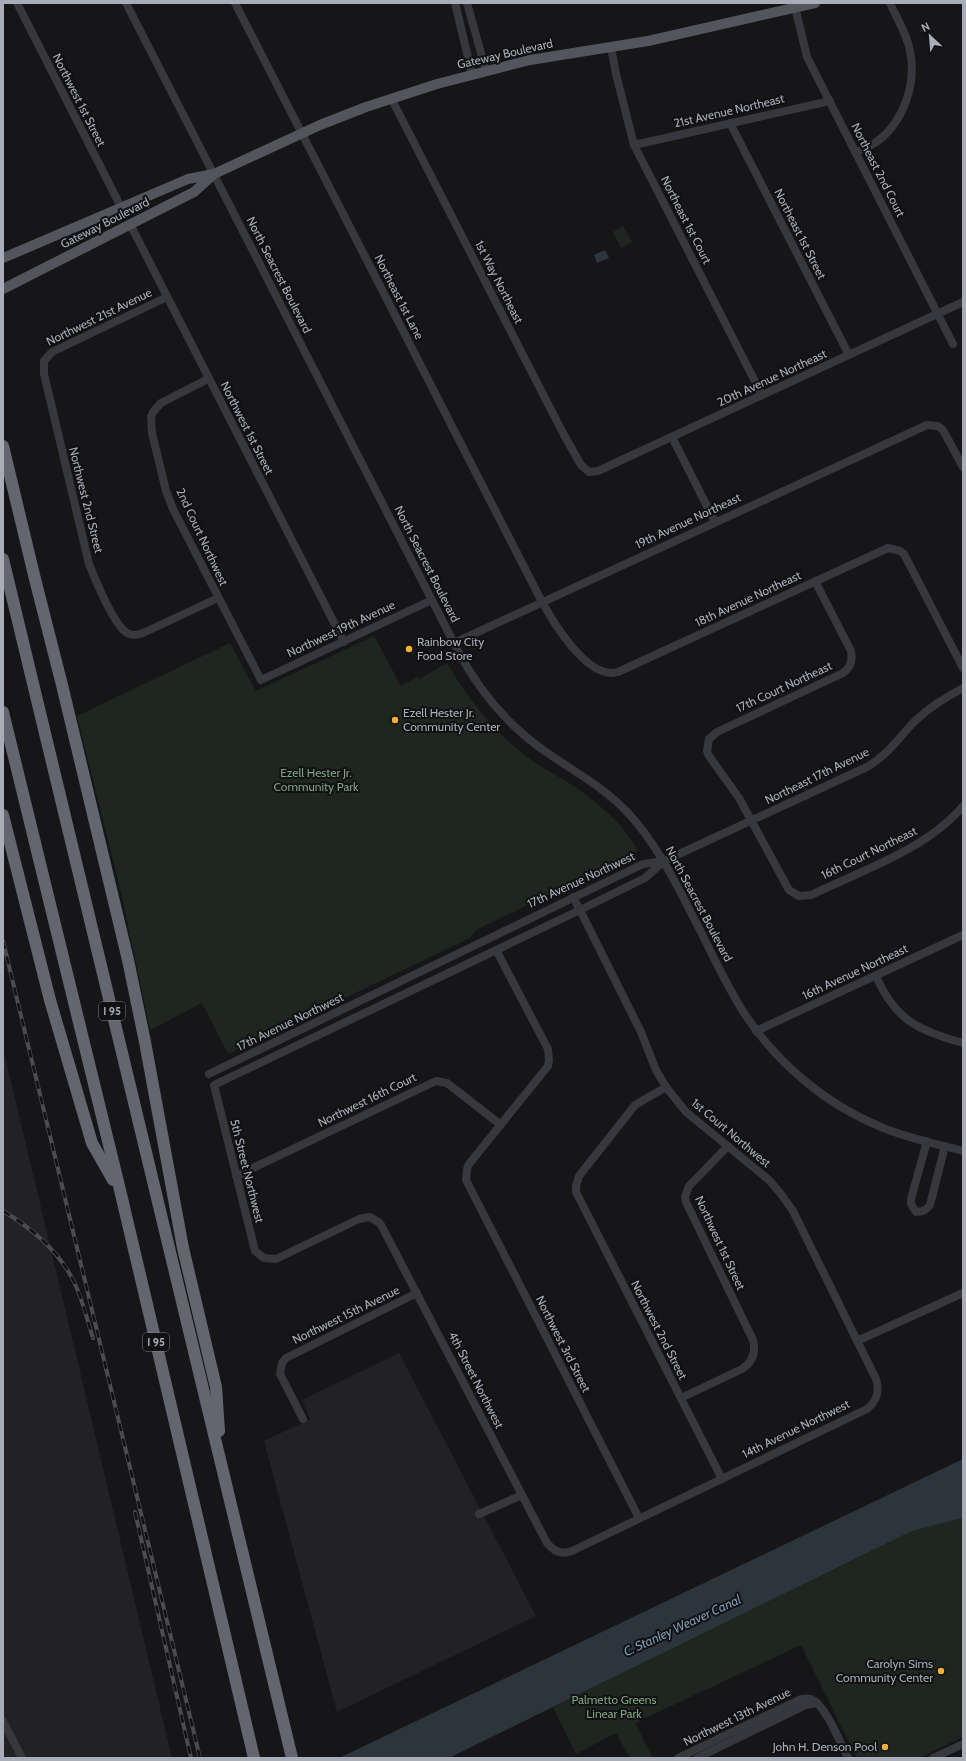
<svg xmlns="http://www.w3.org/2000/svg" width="966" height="1761" font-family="Cabin,sans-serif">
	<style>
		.built { fill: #222225 }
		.green { fill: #1e261f }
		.water { fill: #2c353c }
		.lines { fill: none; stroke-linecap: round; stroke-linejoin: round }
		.minor { stroke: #37383d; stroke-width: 8 }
		.major { stroke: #53555c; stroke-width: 10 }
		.highway { stroke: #63666e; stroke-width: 12 }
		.rail-casing { stroke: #4a4c52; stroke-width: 4 }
		.rail { stroke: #111113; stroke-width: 2.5; stroke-dasharray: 8; stroke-linecap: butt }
		.poi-dot { fill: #f2b134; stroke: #111113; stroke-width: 1.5 }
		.labels { text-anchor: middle; stroke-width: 4; stroke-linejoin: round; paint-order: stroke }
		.shield { fill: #111113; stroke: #7b7e86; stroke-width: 1 }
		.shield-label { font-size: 11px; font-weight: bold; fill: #a8adb8 }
		.street-label { font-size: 12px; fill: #a8adb8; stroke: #111113 }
		.poi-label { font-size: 12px; fill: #a8adb8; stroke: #111113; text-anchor: start }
		.park-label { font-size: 12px; fill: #7fa381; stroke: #111113 }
		.water-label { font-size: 13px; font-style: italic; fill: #7f9bb3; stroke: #111113 }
	</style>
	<rect width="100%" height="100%" fill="#161618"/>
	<g class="built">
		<path d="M3,1048l169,710h-169z"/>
		<path d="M399,1353l137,263 -199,96 -73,-271 46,-22 -8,-19z"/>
	</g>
	<g class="green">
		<path d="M623,226l9,16 -11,6 -8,-16z"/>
		<path d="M374,636l27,50 16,-9 2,2 28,-16c20,34 43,64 74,89 15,13 34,22 51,33 25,17 52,39 66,66l-162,79 -6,8 -242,116 -26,-51 -52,27 -29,-138 -44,-176 153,-73 26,48z"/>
		<path d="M963,1518v219l-44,21h-62l-56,-113 -166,78 18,35h-23l-14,-25 -40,21 -23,-47 359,-176z"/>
	</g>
	<g class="water">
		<path d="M605,250l4,8 -12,5 -3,-8z"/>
		<path d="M963,1459v59l-51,13 -463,227h-110z"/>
	</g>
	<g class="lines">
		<g class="minor">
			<path d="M17,3l104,204"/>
			<path d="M126,3l331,646c22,42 53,79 92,105 28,19 57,35 80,60 32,35 51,78 73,120 13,26 26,54 42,79 33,50 81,91 137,114 26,11 55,17 82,24"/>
			<path d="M235,3l304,593c12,23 48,85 79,76l270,-124 12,3 4,3 59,114"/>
			<path d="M455,3l17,71"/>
			<path d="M467,3l19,68"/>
			<path d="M794,3l13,54 146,287"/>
			<path d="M611,47l5,27 18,71 128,250"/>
			<path d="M391,98l173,337 17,30 8,7 9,-1 365,-169"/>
			<path d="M730,123l119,232"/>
			<path d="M634,145l196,-44"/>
			<path d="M855,152c42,-12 63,-60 55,-101 -3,-17 -13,-32 -20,-48"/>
			<path d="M130,224l214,418"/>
			<path d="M167,297l-115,55 -8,9v13l45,190c6,15 25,61 38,69 6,3 10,2 16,0l75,-35"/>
			<path d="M208,379l-47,24 -8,9 -2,5 1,16 14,58 7,18 88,171 171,-80"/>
			<path d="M672,437l43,85"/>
			<path d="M815,581l36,70c2,10 -1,18 -10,23l-124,58 -8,7 -2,12 2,5 30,42 50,92 10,6 12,-1c50,-24 116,-46 152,-89"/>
			<path d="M454,643l473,-218 11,1 5,4 20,37"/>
			<path d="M573,897l10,19 58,116 15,38 10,17 20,25 83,68 12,14 12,17 83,168c4,13 1,22 -9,30l-295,142c-10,4 -18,1 -25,-8l-167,-320 -10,-6 -11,2 -83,40 -12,-1 -9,-7 -41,-166 366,-175 65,-32 19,-17 203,-94c22,-13 32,-30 49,-47 14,-13 30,-23 47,-32"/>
			<path d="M496,950l52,99 1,11 -1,6 -79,98 -2,5 -1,11 173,338"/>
			<path d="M876,976c19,44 43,55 87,67"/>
			<path d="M756,1031l207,-96"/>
			<path d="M209,1074l434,-210 21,-3"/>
			<path d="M666,1087l-31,18 -56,71 -3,10v6l146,287"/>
			<path d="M927,1141l-16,58v5l5,8c7,0 10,-2 14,-7l15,-59"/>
			<path d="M236,1176l200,-95 11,2 54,42"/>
			<path d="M857,1341l106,-48"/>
			<path d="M681,1398l61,-29c11,-7 14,-17 11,-29l-67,-138 -1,-5 4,-11 39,-40"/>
			<path d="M303,1419l-23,-45 2,-11 4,-5 131,-65"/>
			<path d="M479,1514l43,-19"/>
			<path d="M3,1721l19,37"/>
			<path d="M678,1758l123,-59c3,0 7,-1 10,0 15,6 29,44 37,59"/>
			<path d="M697,1758l109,-53 11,-2"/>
			<path d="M933,1758l30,-14"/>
		</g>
		<g class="major">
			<path d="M3,258l185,-79 26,-5 106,-49 46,-18 71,-23 93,-24 118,-19 167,-38"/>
			<path d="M3,289l191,-97 20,-18"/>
		</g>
		<g class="highway">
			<path d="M3,446l32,133 27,106 66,275 17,82 38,206 33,139 3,44"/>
			<path d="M3,559l289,1199"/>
			<path d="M3,712l117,478 134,568"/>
			<path d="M3,815l47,185 42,143 21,37"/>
		</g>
		<g class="rail-casing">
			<g id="rail">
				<path d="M3,941l197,817"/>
				<path d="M3,1211c30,18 56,40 71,71 9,18 13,38 19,56"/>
				<path d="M135,1512l56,246"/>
			</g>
		</g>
		<use href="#rail" class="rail"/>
	</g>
	<g class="poi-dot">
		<circle cx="409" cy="649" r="4"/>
		<circle cx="395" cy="720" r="4"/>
		<circle cx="941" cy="1671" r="4"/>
		<circle cx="885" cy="1747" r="4"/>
	</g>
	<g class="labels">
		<g class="shield">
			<rect x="99" y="1002" width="26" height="18" rx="3"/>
			<rect x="143" y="1333" width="26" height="18" rx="3"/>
		</g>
		<g class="shield-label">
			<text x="112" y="1015">I 95</text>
			<text x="156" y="1346">I 95</text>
		</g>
		<g class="street-label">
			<text transform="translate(505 54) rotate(-13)" y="4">Gateway Boulevard</text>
			<text transform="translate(79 100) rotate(63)" y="4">Northwest 1st Street</text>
			<text transform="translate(729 111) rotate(-13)" y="4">21st Avenue Northeast</text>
			<text transform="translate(878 170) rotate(63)" y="4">Northeast 2nd Court</text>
			<text transform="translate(686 220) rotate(63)" y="4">Northeast 1st Court</text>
			<text transform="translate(105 223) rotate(-27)" y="4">Gateway Boulevard</text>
			<text transform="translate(800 234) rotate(63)" y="4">Northeast 1st Street</text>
			<text transform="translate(279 275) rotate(63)" y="4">North Seacrest Boulevard</text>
			<text transform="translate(499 282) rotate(63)" y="4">1st Way Northeast</text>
			<text transform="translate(399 297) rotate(63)" y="4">Northeast 1st Lane</text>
			<text transform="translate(99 317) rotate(-26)" y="4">Northwest 21st Avenue</text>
			<text transform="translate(772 378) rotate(-25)" y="4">20th Avenue Northeast</text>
			<text transform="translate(247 428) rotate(63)" y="4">Northwest 1st Street</text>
			<text transform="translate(86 500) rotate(76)" y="4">Northwest 2nd Street</text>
			<text transform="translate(688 521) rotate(-25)" y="4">19th Avenue Northeast</text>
			<text transform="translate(202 537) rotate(65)" y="4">2nd Court Northwest</text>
			<text transform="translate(427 564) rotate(63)" y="4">North Seacrest Boulevard</text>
			<text transform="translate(748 599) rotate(-25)" y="4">18th Avenue Northeast</text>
			<text transform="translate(341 629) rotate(-25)" y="4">Northwest 19th Avenue</text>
			<text transform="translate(784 687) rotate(-25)" y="4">17th Court Northeast</text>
			<text transform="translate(817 776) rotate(-26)" y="4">Northeast 17th Avenue</text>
			<text transform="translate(869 853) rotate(-26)" y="4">16th Court Northeast</text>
			<text transform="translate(581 880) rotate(-25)" y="4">17th Avenue Northwest</text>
			<text transform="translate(699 904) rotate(62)" y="4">North Seacrest Boulevard</text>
			<text transform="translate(855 972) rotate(-25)" y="4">16th Avenue Northeast</text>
			<text transform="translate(290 1022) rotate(-26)" y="4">17th Avenue Northwest</text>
			<text transform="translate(367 1100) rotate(-26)" y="4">Northwest 16th Court</text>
			<text transform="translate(731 1133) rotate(40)" y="4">1st Court Northwest</text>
			<text transform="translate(247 1171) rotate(76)" y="4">5th Street Northwest</text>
			<text transform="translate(720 1243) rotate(65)" y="4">Northwest 1st Street</text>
			<text transform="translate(346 1315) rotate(-26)" y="4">Northwest 15th Avenue</text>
			<text transform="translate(659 1330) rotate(63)" y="4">Northwest 2nd Street</text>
			<text transform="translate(563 1344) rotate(63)" y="4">Northwest 3rd Street</text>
			<text transform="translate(476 1380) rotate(63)" y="4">4th Street Northwest</text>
			<text transform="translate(796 1429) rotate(-26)" y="4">14th Avenue Northwest</text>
			<text transform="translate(737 1717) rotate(-26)" y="4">Northwest 13th Avenue</text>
		</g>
		<g class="poi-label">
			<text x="417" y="646">Rainbow City<tspan x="417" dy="14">Food Store</tspan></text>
			<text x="403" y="717">Ezell Hester Jr.<tspan x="403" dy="14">Community Center</tspan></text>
			<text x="933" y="1668" text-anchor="end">Carolyn Sims<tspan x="933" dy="14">Community Center</tspan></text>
			<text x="877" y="1751" text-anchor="end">John H. Denson Pool</text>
		</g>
		<g class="park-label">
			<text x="316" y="777">Ezell Hester Jr.<tspan x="316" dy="14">Community Park</tspan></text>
			<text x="614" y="1704">Palmetto Greens<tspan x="614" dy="14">Linear Park</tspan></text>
		</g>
		<g class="water-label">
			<text transform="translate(682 1625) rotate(-25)" y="5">C. Stanley Weaver Canal</text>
		</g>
	</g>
	<rect width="966" height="1761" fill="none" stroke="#a8adb8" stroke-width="8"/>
	<g transform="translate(930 36) rotate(334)" stroke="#111113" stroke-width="3" paint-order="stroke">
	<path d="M0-3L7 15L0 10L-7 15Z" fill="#a8adb8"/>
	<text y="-6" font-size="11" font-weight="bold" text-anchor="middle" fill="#a8adb8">N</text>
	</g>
</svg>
